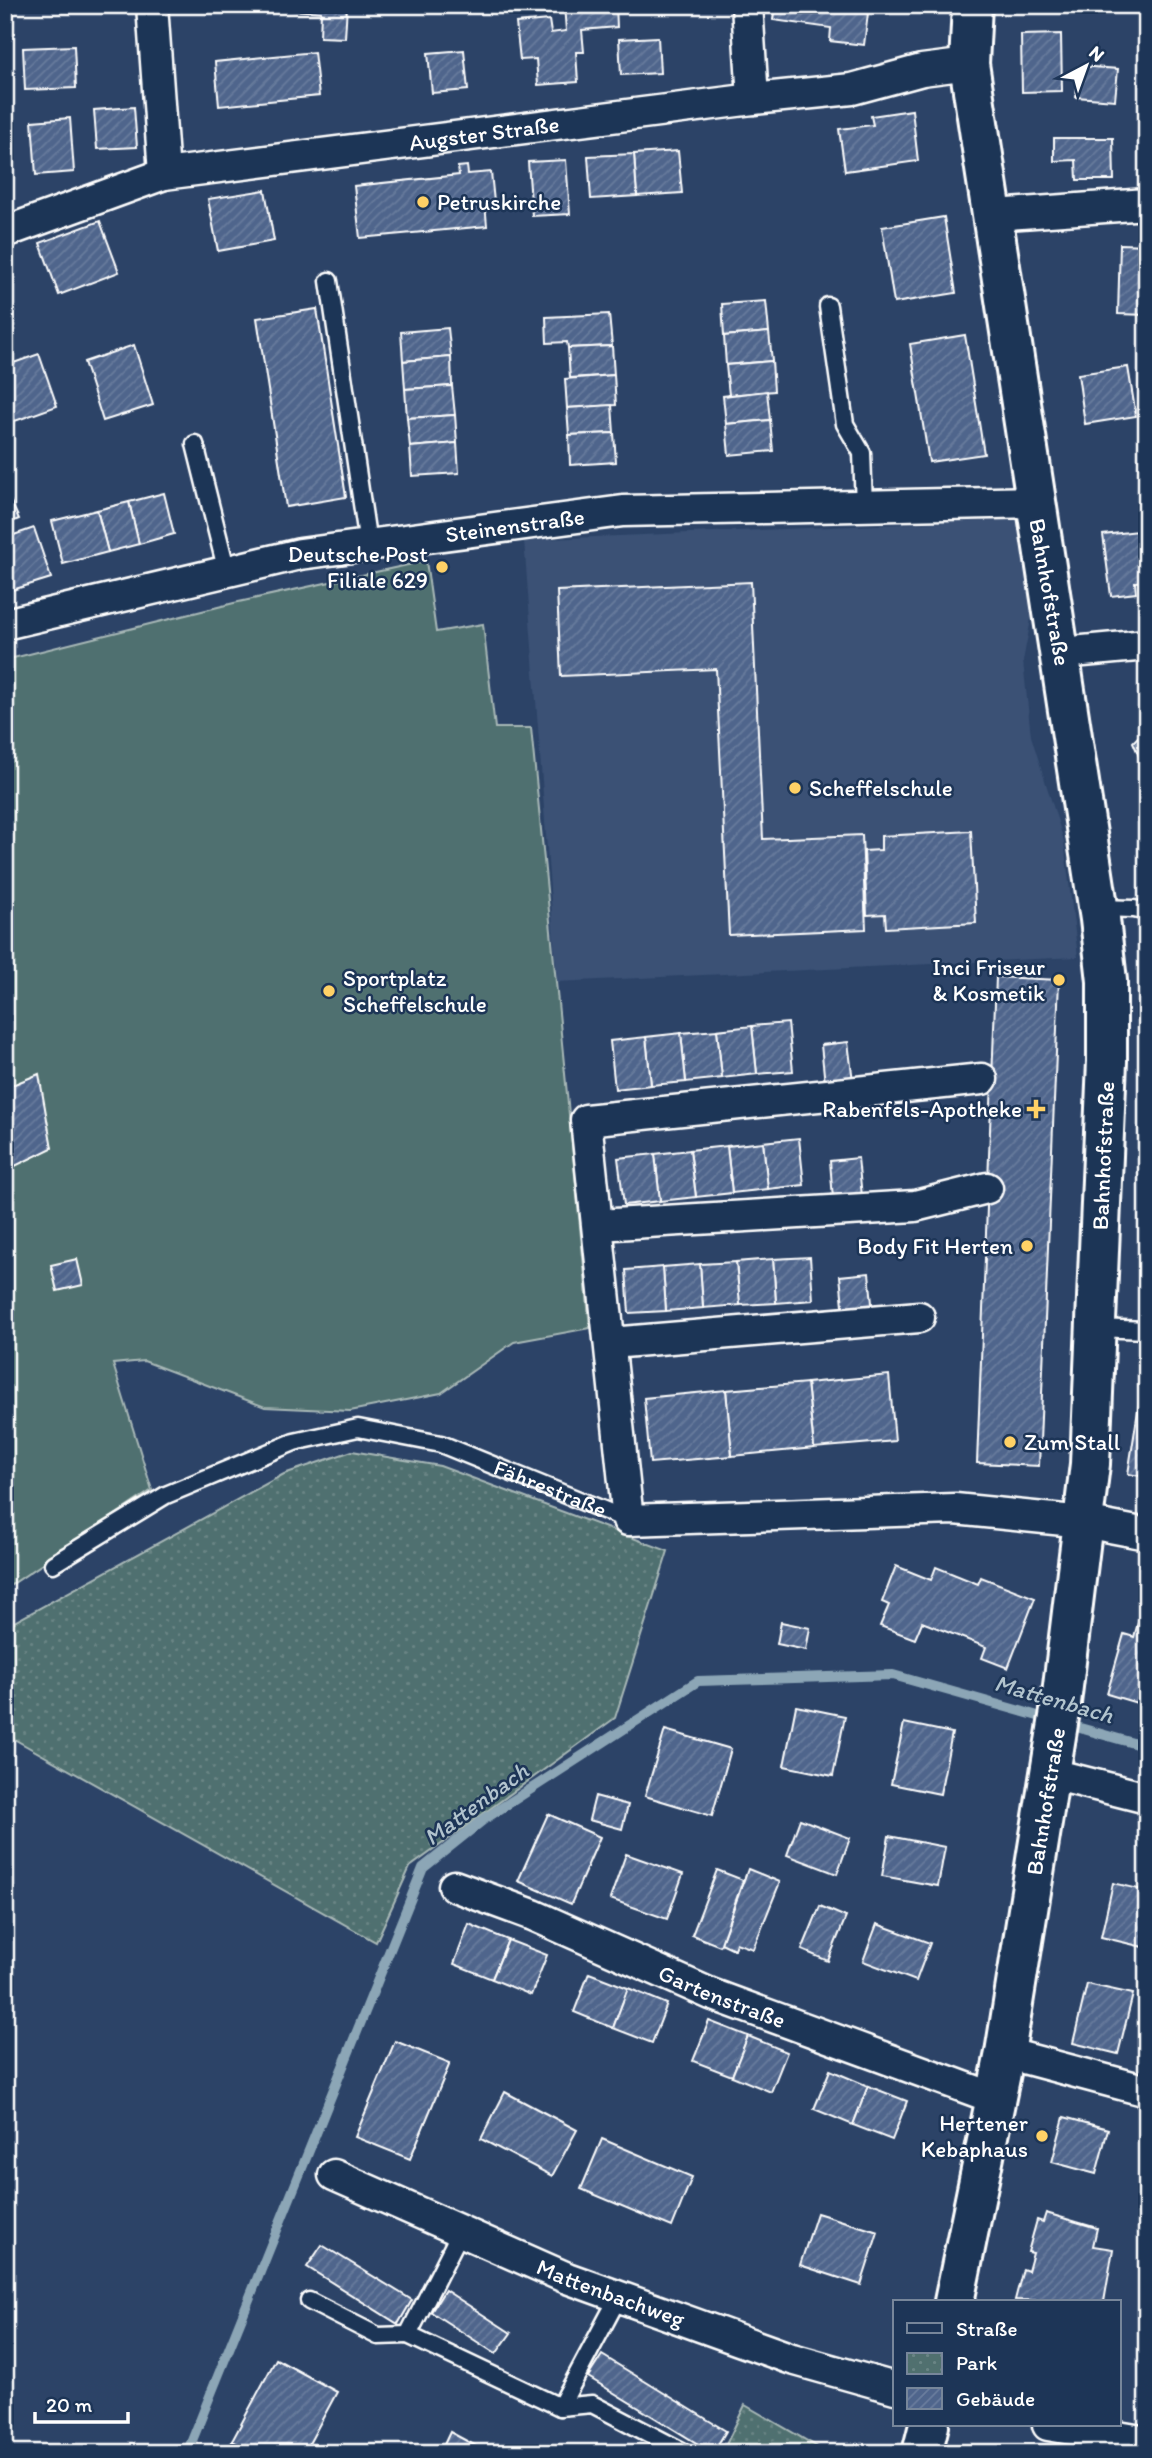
<svg xmlns="http://www.w3.org/2000/svg" width="1152" height="2458" font-family="Itim,sans-serif">
	<style>
		.built { fill: #3a5175 }
		.park { fill: url(#park-dots); stroke: #a8b8b7; stroke-width: 2 }
		.pitch { fill: #50706f; stroke: #a8b8b7; stroke-width: 2 }
		.lines { fill: none; stroke-linecap: round; stroke-linejoin: round }
		.stream { stroke: #8ca6b6; stroke-width: 10 }
		.building { fill: url(#building-hatch); stroke: #fff; stroke-width: 2 }
		.service-casing { stroke: #fff; stroke-width: 21 }
		.minor-casing { stroke: #fff; stroke-width: 35 }
		.tertiary-casing { stroke: #fff; stroke-width: 44 }
		.service { stroke: #1d3557; stroke-width: 16 }
		.minor { stroke: #1d3557; stroke-width: 30 }
		.tertiary { stroke: #1d3557; stroke-width: 38 }
		.poi-dot { fill: #ffd166; stroke: #1d3557; stroke-width: 2.5 }
		.labels { text-anchor: middle; stroke-width: 5; stroke-linejoin: round; paint-order: stroke }
		.street-label { font-size: 23px; fill: #fff; stroke: #1d3557 }
		.poi-label { font-size: 23px; fill: #fff; stroke: #1d3557; text-anchor: end }
		.water-label { font-size: 24px; font-style: italic; fill: #b2c4ce; stroke: #1d3557 }
	</style>
	<defs>
		<pattern id="park-dots" width="8" height="8" patternUnits="userSpaceOnUse" patternTransform="scale(1.75)"><rect width="8" height="8" fill="#50706f"/><path d="M2 2h.1M6 6h.1" fill="none" stroke="#6a8585" stroke-width="1.8" stroke-linecap="round"/></pattern>
		<pattern id="building-hatch" width="6" height="6" patternUnits="userSpaceOnUse" patternTransform="scale(1.75)"><rect width="6" height="6" fill="#4f658c"/><path d="M-1 1l2-2M0 6l6-6M5 7l2-2" fill="none" stroke="#697c9d"/></pattern>
	</defs>
	<rect width="100%" height="100%" fill="#2c4367"/>
	<filter id="ink" filterUnits="userSpaceOnUse"><feTurbulence type="fractalNoise" baseFrequency=".0143" numOctaves="2"/><feDisplacementMap in="SourceGraphic" scale="14" xChannelSelector="R" yChannelSelector="G"/><feConvolveMatrix kernelMatrix="1 2 1 2 8 2 1 2 1" color-interpolation-filters="sRGB"/></filter>
	<g filter="url(#ink)">
		<path class="built" d="M1017,519l16,90 -10,52 8,75 33,105 14,116 -521,25 -33,-442z"/>
		<g class="park">
			<path d="M352,1451l88,15 228,85 -53,167 -205,149 -34,75 -371,-208v-107l279,-153z"/>
			<path d="M745,2405l76,44 -2,4h-97z"/>
		</g>
		<path class="pitch" d="M426,561l10,71 47,-8 12,104h36l59,600 -76,14 -73,51 -91,18 -85,-4 -121,-46 -31,3 39,126 -147,99v-929l229,-57z"/>
		<g class="lines">
			<g class="stream">
				<path d="M1066,1724l81,23"/>
				<path d="M187,2453l236,-585 60,-48 215,-139 195,-6 159,45"/>
			</g>
		</g>
		<g class="building">
			<rect x="61" y="5" width="41" height="7"/>
			<path d="M276,5h71l-2,33 -25,-1 1,-25 -45,-3z"/>
			<path d="M564,5h52l1,22 -35,3 2,22h-8l2,30 -40,3 -2,-26 -16,1 -4,-37 33,-3 2,13 15,-2z"/>
			<path d="M775,5h94l-5,40 -34,-4 1,-13 -58,-8z"/>
			<path d="M1061,34l1,57 -40,1 -1,-57z"/>
			<path d="M658,37l2,36 -39,2 -2,-36z"/>
			<path d="M74,46l2,42 -51,2 -2,-42z"/>
			<path d="M464,50l4,40 -36,3 -4,-40z"/>
			<path d="M314,52l5,44 -100,10 -4,-44z"/>
			<path d="M1079,66l39,3 -3,31 -39,-3z"/>
			<path d="M134,107l3,40 -40,2 -3,-39z"/>
			<path d="M912,110l6,51 -73,10 -6,-42 34,-4 -2,-9z"/>
			<path d="M70,118l4,54 -38,3 -4,-54z"/>
			<path d="M1054,138h59l1,42h-37l-1,-20 -22,1z"/>
			<path d="M678,151l4,42 -45,3 -3,-42z"/>
			<path d="M634,154l3,42 -46,3 -3,-43z"/>
			<path d="M566,160l4,54 -38,2 -4,-54z"/>
			<path d="M467,166l1,8 23,-2 3,30h-9l2,24 -127,12 -6,-52 105,-11 -1,-8z"/>
			<path d="M265,190l9,51 -56,10 -10,-52z"/>
			<path d="M944,217l12,76 -62,10 -12,-76z"/>
			<path d="M100,221l19,51 -60,23 -19,-52z"/>
			<path d="M1120,244l27,1v70l-29,-1z"/>
			<path d="M766,301l3,31 -45,4 -2,-32z"/>
			<path d="M317,309l29,188 -60,10 -29,-189z"/>
			<path d="M609,314l3,32 -44,2 -1,-6 -20,1 -1,-26z"/>
			<path d="M448,328l3,29 -48,4 -2,-29z"/>
			<path d="M769,332l3,29 -46,4 -2,-29z"/>
			<path d="M965,335l19,119 -55,8 -19,-118z"/>
			<path d="M134,345l19,60 -50,16 -19,-59z"/>
			<path d="M612,346l2,29 -44,3 -2,-30z"/>
			<path d="M39,354l18,52 -42,15 -10,-28v-27z"/>
			<path d="M451,357l1,29 -47,3 -2,-28z"/>
			<path d="M772,361l2,30 -45,4 -3,-30z"/>
			<path d="M1128,367l8,49 -51,8 -7,-50z"/>
			<path d="M614,375l2,30 -49,3 -2,-29z"/>
			<path d="M452,386l3,29 -48,3 -2,-29z"/>
			<path d="M767,391l3,29 -44,4 -3,-28z"/>
			<path d="M612,405l2,28 -45,2 -2,-27z"/>
			<path d="M455,415l2,28 -47,4 -3,-29z"/>
			<path d="M770,420l3,31 -44,4 -3,-31z"/>
			<path d="M614,433l2,29 -46,3 -1,-30z"/>
			<path d="M457,443l2,30 -47,3 -2,-29z"/>
			<path d="M5,489l14,30 -14,6z"/>
			<path d="M164,493l10,41 -35,10 -10,-42z"/>
			<path d="M129,502l10,42 -31,8 -11,-42z"/>
			<path d="M97,510l11,42 -45,12 -11,-43z"/>
			<path d="M34,528l17,50 -42,13 -4,-10v-43z"/>
			<path d="M1147,530v51l-12,1 1,11 -25,3 -8,-61z"/>
			<path d="M751,582l12,257 99,-4 4,94 -137,6 -13,-266 -155,7 -4,-85z"/>
			<path d="M1147,728v47l-14,-33z"/>
			<path d="M971,831l5,92 -90,5 -1,-14 -18,1 -3,-64 17,-1v-14z"/>
			<path d="M996,977l63,3 -20,486 -62,-3z"/>
			<path d="M788,1023l5,48 -36,3 -5,-48z"/>
			<path d="M752,1026l5,48 -35,4 -5,-48z"/>
			<path d="M717,1030l5,48 -36,4 -5,-49z"/>
			<path d="M681,1033l5,49 -35,3 -5,-48z"/>
			<path d="M646,1037l5,48 -36,4 -5,-48z"/>
			<path d="M848,1042l5,39 -28,3 -4,-39z"/>
			<path d="M39,1074l13,74 -45,22 -2,-82z"/>
			<path d="M799,1138l5,47 -36,4 -5,-47z"/>
			<path d="M763,1142l5,47 -36,4 -5,-47z"/>
			<path d="M727,1146l5,47 -36,4 -6,-47z"/>
			<path d="M690,1150l6,47 -36,4 -5,-47z"/>
			<path d="M655,1154l5,47 -36,4 -6,-47z"/>
			<path d="M858,1158l4,38 -29,3 -3,-38z"/>
			<path d="M810,1257l3,43 -37,3 -3,-44z"/>
			<path d="M77,1259l6,26 -26,6 -6,-26z"/>
			<path d="M773,1259l3,44 -36,2 -4,-43z"/>
			<path d="M736,1262l4,43 -37,3 -3,-44z"/>
			<path d="M700,1264l3,44 -37,3 -3,-44z"/>
			<path d="M663,1267l3,44 -37,2 -3,-43z"/>
			<path d="M869,1273l4,40 -29,2 -4,-39z"/>
			<path d="M1147,1354v123l-19,-3z"/>
			<path d="M889,1375l6,66 -81,7 -7,-65z"/>
			<path d="M807,1383l7,65 -82,8 -6,-66z"/>
			<path d="M726,1390l6,66 -82,7 -6,-65z"/>
			<path d="M896,1566l35,14 5,-13 42,17 3,-7 54,21 -27,70 -26,-10 4,-11 -64,-25 -7,17 -35,-13 9,-21 -7,-3z"/>
			<path d="M1147,1591v115l-40,-12 17,-60 10,3z"/>
			<path d="M781,1622l29,6 -4,22 -29,-6z"/>
			<path d="M796,1706l49,10 -12,60 -49,-10z"/>
			<path d="M904,1723l48,10 -12,61 -49,-10z"/>
			<path d="M665,1730l66,19 -19,67 -67,-20z"/>
			<path d="M595,1796l33,9 -6,24 -33,-9z"/>
			<path d="M548,1814l52,23 -29,67 -53,-23z"/>
			<path d="M800,1819l50,19 -13,36 -50,-19z"/>
			<path d="M889,1836l56,11 -7,39 -56,-10z"/>
			<path d="M626,1854l57,20 -16,45 -57,-20z"/>
			<path d="M748,1869l32,13 -27,67 -17,-6 -2,6 -13,-6z"/>
			<path d="M717,1870l26,10 -23,66 -28,-11z"/>
			<path d="M1113,1883l34,8v57l-46,-11z"/>
			<path d="M820,1906l26,11 -18,44 -26,-11z"/>
			<path d="M469,1924l39,16 -16,39 -38,-15z"/>
			<path d="M877,1924l53,19 -14,38 -53,-20z"/>
			<path d="M508,1940l39,15 -16,40 -39,-16z"/>
			<path d="M589,1973l39,15 -15,40 -39,-16z"/>
			<path d="M1087,1984l46,10 -15,60 -45,-11z"/>
			<path d="M628,1988l39,16 -15,39 -39,-15z"/>
			<path d="M709,2021l39,15 -16,40 -39,-15z"/>
			<path d="M748,2036l39,16 -16,40 -39,-16z"/>
			<path d="M395,2041l55,22 -40,96 -55,-22z"/>
			<path d="M830,2070l38,16 -15,39 -39,-16z"/>
			<path d="M868,2086l39,15 -15,39 -39,-15z"/>
			<path d="M505,2092l72,38 -25,46 -71,-37z"/>
			<path d="M1064,2117l44,12 -12,45 -44,-12z"/>
			<path d="M602,2139l90,38 -20,50 -91,-38z"/>
			<path d="M817,2213l61,19 -17,53 -61,-20z"/>
			<path d="M1046,2213l51,15 -4,18 20,3 -9,53 -89,-2 8,-31 5,2 5,-18 -5,-1 9,-32 6,2z"/>
			<path d="M322,2245l90,55 -14,24 -91,-57z"/>
			<path d="M445,2290l66,43 -15,21 -65,-42z"/>
			<path d="M602,2355l124,76 -13,22 -125,-76z"/>
			<path d="M276,2359l61,33 -33,61h-50l-22,-12z"/>
			<path d="M450,2432l39,21h-49z"/>
			<path d="M232,2441l22,12h-28z"/>
		</g>
		<g class="lines">
			<g class="service-casing">
				<g id="service">
					<path d="M329,281l39,263"/>
					<path d="M828,306l17,118 17,29 2,53"/>
					<path d="M195,444l32,128"/>
					<path d="M1098,908l36,1 13,3"/>
					<path d="M1096,1328l51,2"/>
					<path id="s1" d="M53,1564l113,-69 128,-53 64,-14 83,16 187,76"/>
					<path d="M461,2231l-53,104 152,72 59,-111"/>
					<path d="M309,2301l69,35 30,-1"/>
					<path d="M560,2407l32,-3 94,49"/>
				</g>
			</g>
			<g class="minor-casing">
				<g id="minor">
					<path d="M152,5l12,169"/>
					<path d="M747,5l6,94"/>
					<path d="M994,215l153,-11"/>
					<path id="s2" d="M5,232l159,-58 589,-75 99,-10 70,-19 47,-6"/>
					<path id="s3" d="M5,624l295,-70 323,-43 411,-9"/>
					<path d="M1062,653l85,-8"/>
					<path d="M982,1079l-396,41 42,400 327,-11 129,13 63,12"/>
					<path d="M598,1225l317,-19 72,-18"/>
					<path d="M611,1343l308,-26"/>
					<path d="M1048,1773l99,25"/>
					<path id="s4" d="M454,1886l79,29 178,79 283,104"/>
					<path d="M1005,2053l142,38"/>
					<path id="s5" d="M334,2175l233,103 225,81 103,29"/>
					<path d="M1048,2425l99,17"/>
				</g>
			</g>
			<g class="tertiary-casing">
				<g id="tertiary">
					<path id="s6" d="M954,2302l51,-249 55,-342 30,-247 17,-403v-80l-7,-62 -131,-855 3,-59"/>
					<path d="M922,2453l7,-28"/>
				</g>
			</g>
			<use href="#service" class="service"/>
			<use href="#minor" class="minor"/>
			<use href="#tertiary" class="tertiary"/>
		</g>
	</g>
	<g class="poi-dot">
		<circle cx="423" cy="202" r="7"/>
		<circle cx="442" cy="567" r="7"/>
		<circle cx="795" cy="788" r="7"/>
		<circle cx="1059" cy="980" r="7"/>
		<circle cx="329" cy="991" r="7"/>
		<path d="M1032.5 1098.5h7v7h7v7h-7v7h-7v-7h-7v-7h7z"/>
		<circle cx="1027" cy="1246" r="7"/>
		<circle cx="1010" cy="1442" r="7"/>
		<circle cx="1042" cy="2136" r="7"/>
	</g>
	<g class="labels">
		<g class="street-label">
			<text dy="8" stroke="none"><textPath href="#s2" startOffset="492">Augster Straße</textPath></text>
			<text dy="8" stroke="none"><textPath href="#s3" startOffset="520">Steinenstraße</textPath></text>
			<text transform="translate(1050 592) rotate(80)" y="8">Bahnhofstraße</text>
			<text dy="8" stroke="none"><textPath href="#s6" startOffset="1158">Bahnhofstraße</textPath></text>
			<text dy="8" stroke="none"><textPath href="#s1" startOffset="539">Fährestraße</textPath></text>
			<text dy="8" stroke="none"><textPath href="#s6" startOffset="509">Bahnhofstraße</textPath></text>
			<text dy="8" stroke="none"><textPath href="#s4" startOffset="290">Gartenstraße</textPath></text>
			<text dy="8" stroke="none"><textPath href="#s5" startOffset="301">Mattenbachweg</textPath></text>
		</g>
		<g class="poi-label">
			<text x="437" y="210" text-anchor="start">Petruskirche</text>
			<text x="428" y="562">Deutsche Post<tspan x="428" dy="26">Filiale 629</tspan></text>
			<text x="809" y="796" text-anchor="start">Scheffelschule</text>
			<text x="1045" y="975">Inci Friseur<tspan x="1045" dy="26">&amp; Kosmetik</tspan></text>
			<text x="343" y="986" text-anchor="start">Sportplatz<tspan x="343" dy="26">Scheffelschule</tspan></text>
			<text x="1022" y="1117">Rabenfels-Apotheke</text>
			<text x="1013" y="1254">Body Fit Herten</text>
			<text x="1024" y="1450" text-anchor="start">Zum Stall</text>
			<text x="1028" y="2131">Hertener<tspan x="1028" dy="26">Kebaphaus</tspan></text>
		</g>
		<g class="water-label">
			<text transform="translate(1054 1699) rotate(16)" y="8">Mattenbach</text>
			<text transform="translate(476 1804) rotate(-36)" y="8">Mattenbach</text>
		</g>
	</g>
	<rect width="1152" height="2458" fill="none" stroke="#1d3557" stroke-width="28"/>
	<rect x="14" y="14" width="1124" height="2430" fill="none" stroke="#fff" stroke-width="2.5" filter="url(#ink)"/>
	<rect x="893" y="2300" width="228" height="126" fill="#1d3557" stroke="#77869a" stroke-width="2"/>
	<rect x="907" y="2323" width="35" height="10" fill="#1d3557" stroke="#77869a" stroke-width="2"/>
	<text x="956" y="2336" font-size="21" fill="#ffffff">Straße</text>
	<rect x="907" y="2353" width="35" height="21" fill="url(#park-dots)" stroke="#77869a" stroke-width="2"/>
	<text x="956" y="2370" font-size="21" fill="#ffffff">Park</text>
	<rect x="907" y="2388" width="35" height="21" fill="url(#building-hatch)" stroke="#77869a" stroke-width="2"/>
	<text x="956" y="2406" font-size="21" fill="#ffffff">Gebäude</text>
	<g transform="translate(1086 66) rotate(41)" stroke="#1d3557" stroke-width="5" paint-order="stroke">
	<path d="M0-5L12 26L0 18L-12 26Z" fill="#ffffff"/>
	<text y="-10" font-size="19" font-weight="bold" text-anchor="middle" fill="#ffffff">N</text>
	</g>
	<path d="M35 2412v10h93v-10" fill="none" stroke="#ffffff" stroke-width="3.5"/>
	<text x="46" y="2412" font-size="21" fill="#ffffff" stroke="#1d3557" stroke-width="5" paint-order="stroke">20 m</text>
</svg>
